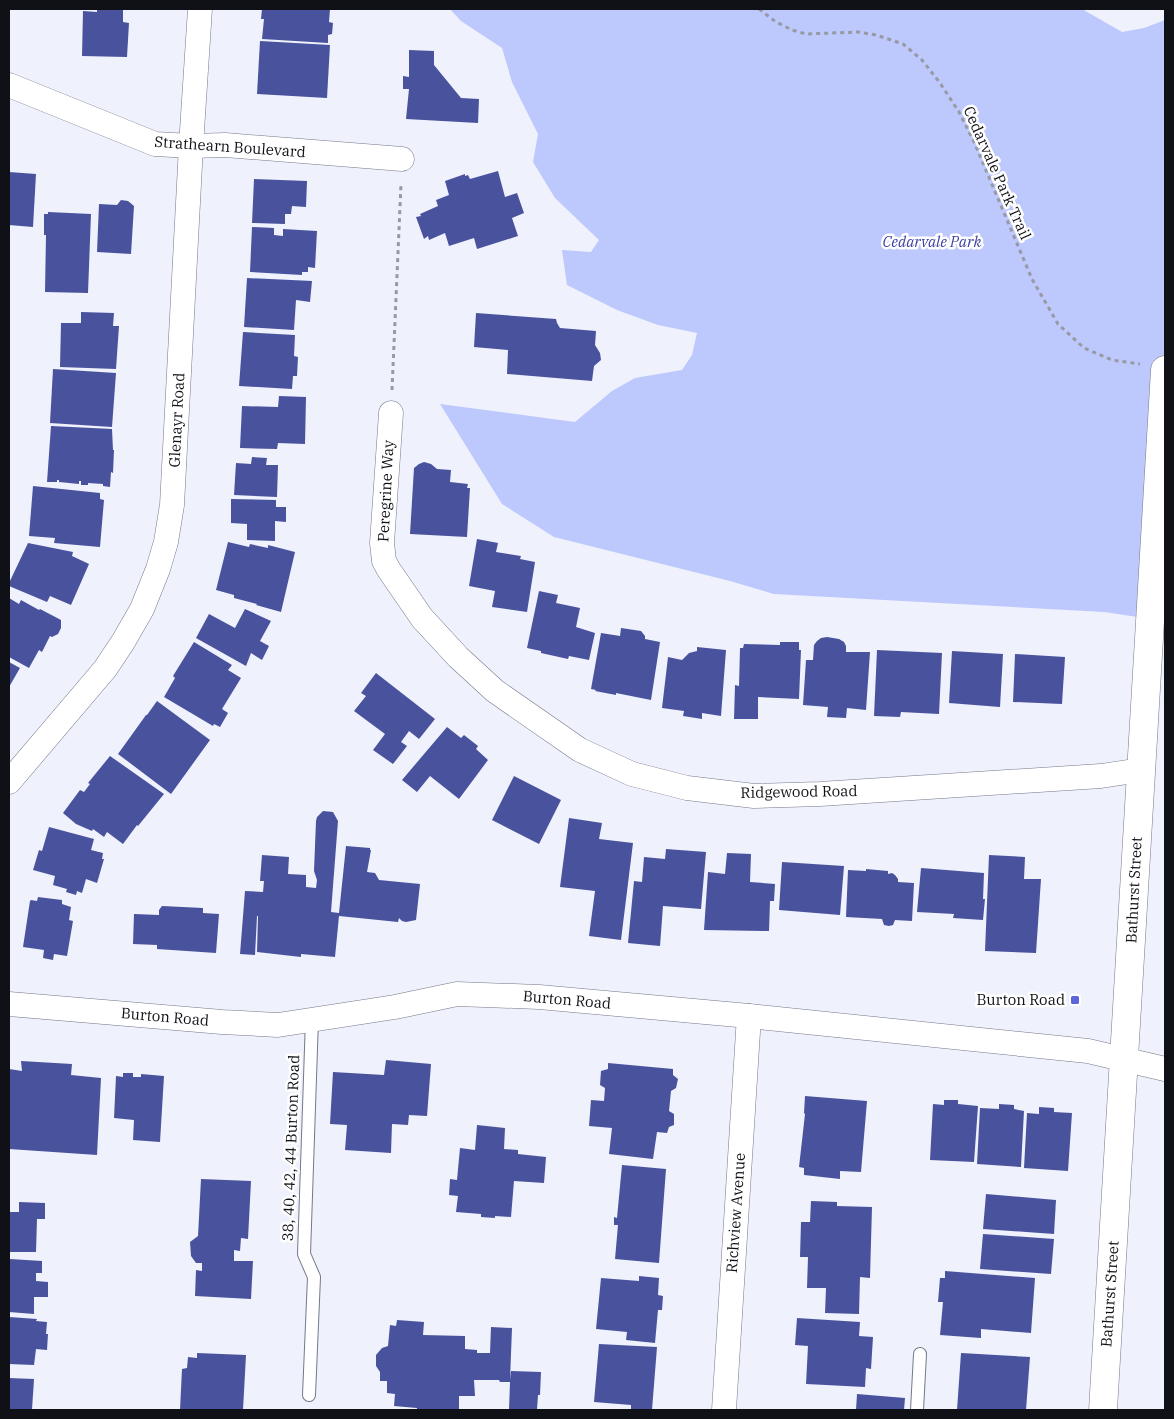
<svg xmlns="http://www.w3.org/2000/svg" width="1174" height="1419" font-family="'IBM Plex Serif',serif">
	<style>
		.green { fill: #bdc8fd }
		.building { fill: #49539d }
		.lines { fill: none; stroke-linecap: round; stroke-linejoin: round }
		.lane-casing { stroke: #747888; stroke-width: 14 }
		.street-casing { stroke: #747888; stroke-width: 25 }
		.secondary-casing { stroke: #747888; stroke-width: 29 }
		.path { stroke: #9799a3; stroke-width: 3; stroke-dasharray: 4 4; stroke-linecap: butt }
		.lane { stroke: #fff; stroke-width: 12 }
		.street { stroke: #fff; stroke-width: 24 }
		.secondary { stroke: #fff; stroke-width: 28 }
		.poi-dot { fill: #5b66dd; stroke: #fff; stroke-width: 2 }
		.labels { text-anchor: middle; stroke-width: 5; stroke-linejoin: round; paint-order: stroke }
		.street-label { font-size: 15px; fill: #101117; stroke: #fff }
		.park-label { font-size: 15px; font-style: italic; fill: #3d43a1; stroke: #fff }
		.poi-label { font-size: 15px; fill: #101117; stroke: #fff; text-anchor: end }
	</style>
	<rect width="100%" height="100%" fill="#eff1fd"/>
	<path class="green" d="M450,9h632l40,23 22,-4 21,-8v601l-61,-9 -330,-18 -44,-13 -176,-44 -52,-33 -62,-100 135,18 37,-31 23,-13 47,-8 10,-15 5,-22 -39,-8 -41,-15 -50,-25 -5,-35 29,2 8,-12 -44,-42 -22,-36 5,-28 -26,-52 -10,-34 -41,-27z"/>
	<g class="building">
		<path d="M97,9h26v13l6,1 -2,34 -45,-1 1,-45 14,1z"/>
		<path d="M262,9h68l-1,13 4,1 -1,11 -4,1v8l-66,-4 2,-20h-3z"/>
		<path d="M260,41l70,4 -3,53 -70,-4z"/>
		<path d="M409,50l25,1v14l27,33 18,1 -1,24 -72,-4 3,-30h-6v-13l6,1z"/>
		<path d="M498,171l7,26 12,-4 7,20 -12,5 6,18 -41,13 -3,-11 -25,8 -4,-13 -16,7 -1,-4 -4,3 -8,-22 5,-1 -1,-2 18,-8 -2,-6 13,-5 -4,-14 20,-7v2l3,-1 2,4z"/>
		<path d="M9,172l27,2 -3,53 -24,-2z"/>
		<path d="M254,179l53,2 -1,26 -14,-1 -1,8h-6v10l-33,-1z"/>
		<path d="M121,200l7,1 6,5 -3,48 -34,-2 2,-48 18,1z"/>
		<path d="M48,212l43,2 -3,79 -43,-1 1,-57h-2v-21h4z"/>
		<path d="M252,227l22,1v7l9,1v-7l34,2 -2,37 -7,-1v5h-6v3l-52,-3z"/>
		<path d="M247,278l65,3 -2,21 -14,-2 -2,30 -50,-3z"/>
		<path d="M81,312l33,1 -1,13h6l-3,43 -56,-2 1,-44h20z"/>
		<path d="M476,313l80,6 1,4 3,5 36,3 -1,14 5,8 1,7 -7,6 -2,15 -85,-7 1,-24 -34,-3z"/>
		<path d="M243,332l52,3 -1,21 4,1 -1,19h-4l-1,13 -53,-3z"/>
		<path d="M53,369l63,4 -4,54 -62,-4z"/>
		<path d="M279,396l27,1 -1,47 -27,-1 -1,6 -37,-1 2,-42 36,1z"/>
		<path d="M51,426l61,3 1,21h1l-1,23 -2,-1 -1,15 -7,-1v-2l-15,-1v2h-7v-4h-2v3l-20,-2v-2h-2v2h-10z"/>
		<path d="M252,457l15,1 -1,7h12l-1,32 -43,-2 2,-32 15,1z"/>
		<path d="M424,462l7,2 6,5 14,1 -1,12 18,2 -1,4h3l-3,49 -57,-3 4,-66 5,-4z"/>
		<path d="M33,486l67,7v6l4,1 -4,47 -46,-4 1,-5 -26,-2z"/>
		<path d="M231,499l45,1v7h10v15l-11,-1v20l-28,-1v-16l-16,-1z"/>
		<path d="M477,539l21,4 -2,9 25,4 -1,3 15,3 -8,50 -35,-5 3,-16 -26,-5z"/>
		<path d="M228,542l21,5 1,-3 18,4v-3l27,7 -14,60 -25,-7 1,-1 -23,-6v-3l-18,-5z"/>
		<path d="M28,543l45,9 -1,4 17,8 -18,41 -21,-9 -3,6 -38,-16v-3z"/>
		<path d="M539,591l19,4 -2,8 24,5 -4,19 19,6 -6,27 -20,-4 -1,3 -27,-6v-2l-14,-3z"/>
		<path d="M9,598l10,6 2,-4 18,10 1,-1 21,11v8l-3,6 -6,3 -2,-1 -8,16 -3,-2 -10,18 -20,-11z"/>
		<path d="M245,609l26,12 -11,20 9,5 -7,14 -11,-7 -5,13 -50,-28 13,-24 26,14z"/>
		<path d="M621,628l20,3 4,5v3l15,3 -9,58 -35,-7v2l-21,-4 1,-1 -5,-1 10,-56 19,3z"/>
		<path d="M827,637l12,2 5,3 2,4v6h24l-4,58 -19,-2 -1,10 -19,-1 1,-10 -25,-2 3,-45h7l1,-15 3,-4 4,-3z"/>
		<path d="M194,642l38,23 -4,5 13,8 -19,31 6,4 -8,14 -6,-3 -1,2 -49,-29 11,-19 -2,-2z"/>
		<path d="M780,642h19v8h2l-2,49 -41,-2v22h-24l1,-34 4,1 1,-38h3l1,-4 36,1z"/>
		<path d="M697,647l29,3 -5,66 -19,-3v6l-19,-3 1,-5 -22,-3 6,-51 14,3 7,-7 8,-2z"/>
		<path d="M877,650l65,3 -3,61 -38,-2 -1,5 -26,-1z"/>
		<path d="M952,651l51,3 -3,53 -51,-4z"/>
		<path d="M1015,654l50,3 -3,47 -49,-2z"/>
		<path d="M9,662l11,6 -11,19z"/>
		<path d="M376,673l59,46 -16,20 -10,-8 -8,11 6,4 -14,18 -20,-14 12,-16 -31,-23 12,-15 -5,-3z"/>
		<path d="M157,701l53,39 -39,54 -53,-40 28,-39h1z"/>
		<path d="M447,727l14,11 3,-3 14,11 -2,3 12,11 -29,39 -29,-23 -13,16 -15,-12z"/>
		<path d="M110,756l54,38 -26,32 -1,-1 -14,19 -16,-12 -3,5 -11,-8 -1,2 -16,-7 -13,-11 17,-23 4,2 6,-8 -2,-1z"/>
		<path d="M514,776l47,24 -22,44 -47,-24z"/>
		<path d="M323,811l10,1 5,9 -7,91 8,1 7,-67 24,2v2h1l-4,22 8,1 4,7 41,4 -4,36 -10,2 -4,-1 -3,-3 -1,4 -59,-6 -4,41 -34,-3v3l-44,-5 1,-36h-1l-2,39 -15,-1 5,-63 18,1 1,-11h-4l2,-26 27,2 -1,17 18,1v12l10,1 1,-8 -3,-9 2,-50 1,-4z"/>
		<path d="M569,818l33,5 -3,16 34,4 -12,97 -32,-4 6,-45 -35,-4z"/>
		<path d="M49,827l45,12 -3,11 12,3 -1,6h2l-7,24 -11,-4 -4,14 -5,-2 -1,4 -10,-3 1,-3 -14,-4 2,-9 -22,-6 6,-20 3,1z"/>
		<path d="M666,849l40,3 -5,57 -38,-3 -3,40 -32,-3 6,-62 8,1 2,-25 21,2z"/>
		<path d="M727,853l24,1 -1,28 25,2 -1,17h-4l-1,30 -65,-1 4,-58 17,2z"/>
		<path d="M989,855l36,2 -1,22h17l-5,74 -51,-2z"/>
		<path d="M782,862l62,4 -4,49 -61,-5z"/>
		<path d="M921,868l63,5 -1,26h2l-2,21 -30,-2 1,-4 -37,-2z"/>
		<path d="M866,869l22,2v3l4,-1 3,2 3,4v3l16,1 -2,38 -17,-1 -2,5 -4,1 -5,-1 -2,-6 -36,-2 2,-47 18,1z"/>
		<path d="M38,897l24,3v4l9,3 -2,13 4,1 -6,35 -13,-2 -1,6 -10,-2 1,-8 -21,-3 7,-46 1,-1 6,1z"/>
		<path d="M162,906l41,2v5l16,1 -3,39 -59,-4v-4l-24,-1 1,-30 25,1v-5z"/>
		<path d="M386,1060l45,4 -4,52 -18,-1 -1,10 -16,-1 -1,29 -46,-3 2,-25 -17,-1 3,-52 51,3z"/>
		<path d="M21,1061l51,3 -1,11 30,3 -4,77 -88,-6v-80l13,2z"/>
		<path d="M608,1063l65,6v6l5,4 -2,9 -5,3 -2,20 5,3v11l-5,2 -2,6 -10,-1 -4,27 -44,-5 3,-26 -23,-2 2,-26 13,1 1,-13 -5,-3 1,-14 7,-2z"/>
		<path d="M123,1073h10v4h8v-3l23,2 -4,66 -27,-2 1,-20 -20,-2 2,-42 7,1z"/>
		<path d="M805,1096l62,5 -6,71 -21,-1v8l-36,-4v-7l-5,-1 6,-53 -1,-1z"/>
		<path d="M944,1100h14v4l20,2 -4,56 -44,-2 3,-56 11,1z"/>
		<path d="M999,1104l15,1v4l10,2 -3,56 -44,-3 3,-56 19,1z"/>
		<path d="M1039,1107l15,1v4l18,1 -4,58 -44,-3 3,-55 12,1z"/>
		<path d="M477,1125l28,3 -1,21 14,1v4l28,3 -2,26 -30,-2 -3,36 -16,-1v2l-14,-1v-3l-25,-2 2,-16 -9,-1 1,-16 7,1 3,-32 15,2z"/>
		<path d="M622,1165l44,4 -7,94 -44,-4 3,-34h-4v-8l3,1z"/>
		<path d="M201,1179l50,2 -3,58 -7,-1 -1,13 -6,-1v11h19l-2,38 -56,-3 1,-26 6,1v-8h-6l-5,-7 -1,-14 8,-6z"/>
		<path d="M986,1194l70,6 -2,34 -71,-5z"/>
		<path d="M811,1201l26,1v4l35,1 -2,71 -10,-1 -1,37 -34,-1 1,-25h-19l1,-31h-8l1,-35h9z"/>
		<path d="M19,1202l26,1v16h-8l-1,33h-27v-40h10z"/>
		<path d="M983,1234l71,5 -3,35 -71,-5z"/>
		<path d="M10,1259l32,2v12h-6v8l12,1v15h-14v17l-25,-2z"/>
		<path d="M945,1271l90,7 -4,55 -50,-4v9l-41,-3 3,-33h-5l2,-24h5z"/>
		<path d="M639,1276l20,2 -1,17 5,1 -1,14h-4l-3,33 -29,-3 1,-8 -31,-3 5,-51 38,3z"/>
		<path d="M9,1317l28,2 -1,2 11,1 -1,12h2l-1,16 -11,-1 -2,16 -25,-1z"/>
		<path d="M797,1318l63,4 -1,14 14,1 -2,32 -5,-1 -1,19 -59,-3 2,-38 -13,-1z"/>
		<path d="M397,1320l27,2 -1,13 42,1v13l12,1v3h13l1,-26 21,1 -2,52 1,-9 30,1 -1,23h-2l-1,15h-28l1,-28h-10l-1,-2h-25l1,16h-16v14h-42v-2l-23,-2 1,-12 -8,-1v-12h-7v-9l-4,-6v-11l6,-7 6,-2 2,-21 6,1z"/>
		<path d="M599,1344l58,3 -5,63 -21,-1v-4l-37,-3z"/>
		<path d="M197,1353l49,2 -3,55h-63l2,-41 5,-1 1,-11 9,1z"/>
		<path d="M961,1353l69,4 -4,53h-69z"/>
		<path d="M9,1378l25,1 -2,31h-23z"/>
		<path d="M857,1394l48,4 -1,12h-48z"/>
	</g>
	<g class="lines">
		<g class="lane-casing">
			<g id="lane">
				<path d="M309,1395l5,-118 -10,-23 8,-235"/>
				<path d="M917,1410l3,-56"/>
			</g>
		</g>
		<g class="street-casing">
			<g id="street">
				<path d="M9,85l146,59 36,2 34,-1 177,14"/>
				<path d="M391,413l-9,130 2,18 5,9 33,48 36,39 37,34 85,59 52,24 55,14 67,8 66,-2 281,-18 40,-6"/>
				<path d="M9,782l96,-113 18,-27 19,-33 16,-40 8,-27 6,-37 19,-359 9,-137"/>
				<path d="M9,1004l213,18 56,3 117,-18 62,-13 82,3 210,19 339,35 77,18"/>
				<path d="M724,1410l25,-394"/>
			</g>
		</g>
		<g class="secondary-casing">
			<path id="secondary" d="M1103,1410c22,-347 40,-694 62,-1040"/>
		</g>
		<g class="path">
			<path d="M759,9l17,13 16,8 14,4 52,-2 18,3 27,9 19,16 18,23 19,29 15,30 58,137 26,45 26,24 28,12 28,4"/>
			<path d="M392,390l9,-206"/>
		</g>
		<use href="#lane" class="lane"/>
		<use href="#street" class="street"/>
		<use href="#secondary" class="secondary"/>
	</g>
	<rect class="poi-dot" x="1070" y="995" width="10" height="10" rx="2.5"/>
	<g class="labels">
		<g class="street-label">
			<text transform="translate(230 147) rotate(4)" y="5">Strathearn Boulevard</text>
			<text transform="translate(997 173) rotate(66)" y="5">Cedarvale Park Trail</text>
			<text transform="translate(177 420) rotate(-87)" y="5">Glenayr Road</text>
			<text transform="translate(386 491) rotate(-87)" y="5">Peregrine Way</text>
			<text transform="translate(799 792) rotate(-1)" y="5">Ridgewood Road</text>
			<text transform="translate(1134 890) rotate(-87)" y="5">Bathurst Street</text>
			<text transform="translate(567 1000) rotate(5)" y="5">Burton Road</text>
			<text transform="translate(165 1017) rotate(5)" y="5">Burton Road</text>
			<text transform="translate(291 1148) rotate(-88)" y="5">38, 40, 42, 44 Burton Road</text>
			<text transform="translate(736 1213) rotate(-86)" y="5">Richview Avenue</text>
			<text transform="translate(1110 1294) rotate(-86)" y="5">Bathurst Street</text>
		</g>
		<g class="park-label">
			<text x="932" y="247">Cedarvale Park</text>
		</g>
		<g class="poi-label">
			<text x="1065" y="1005">Burton Road</text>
		</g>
	</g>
	<rect width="1174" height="1419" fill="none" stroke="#101117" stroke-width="20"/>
</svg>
